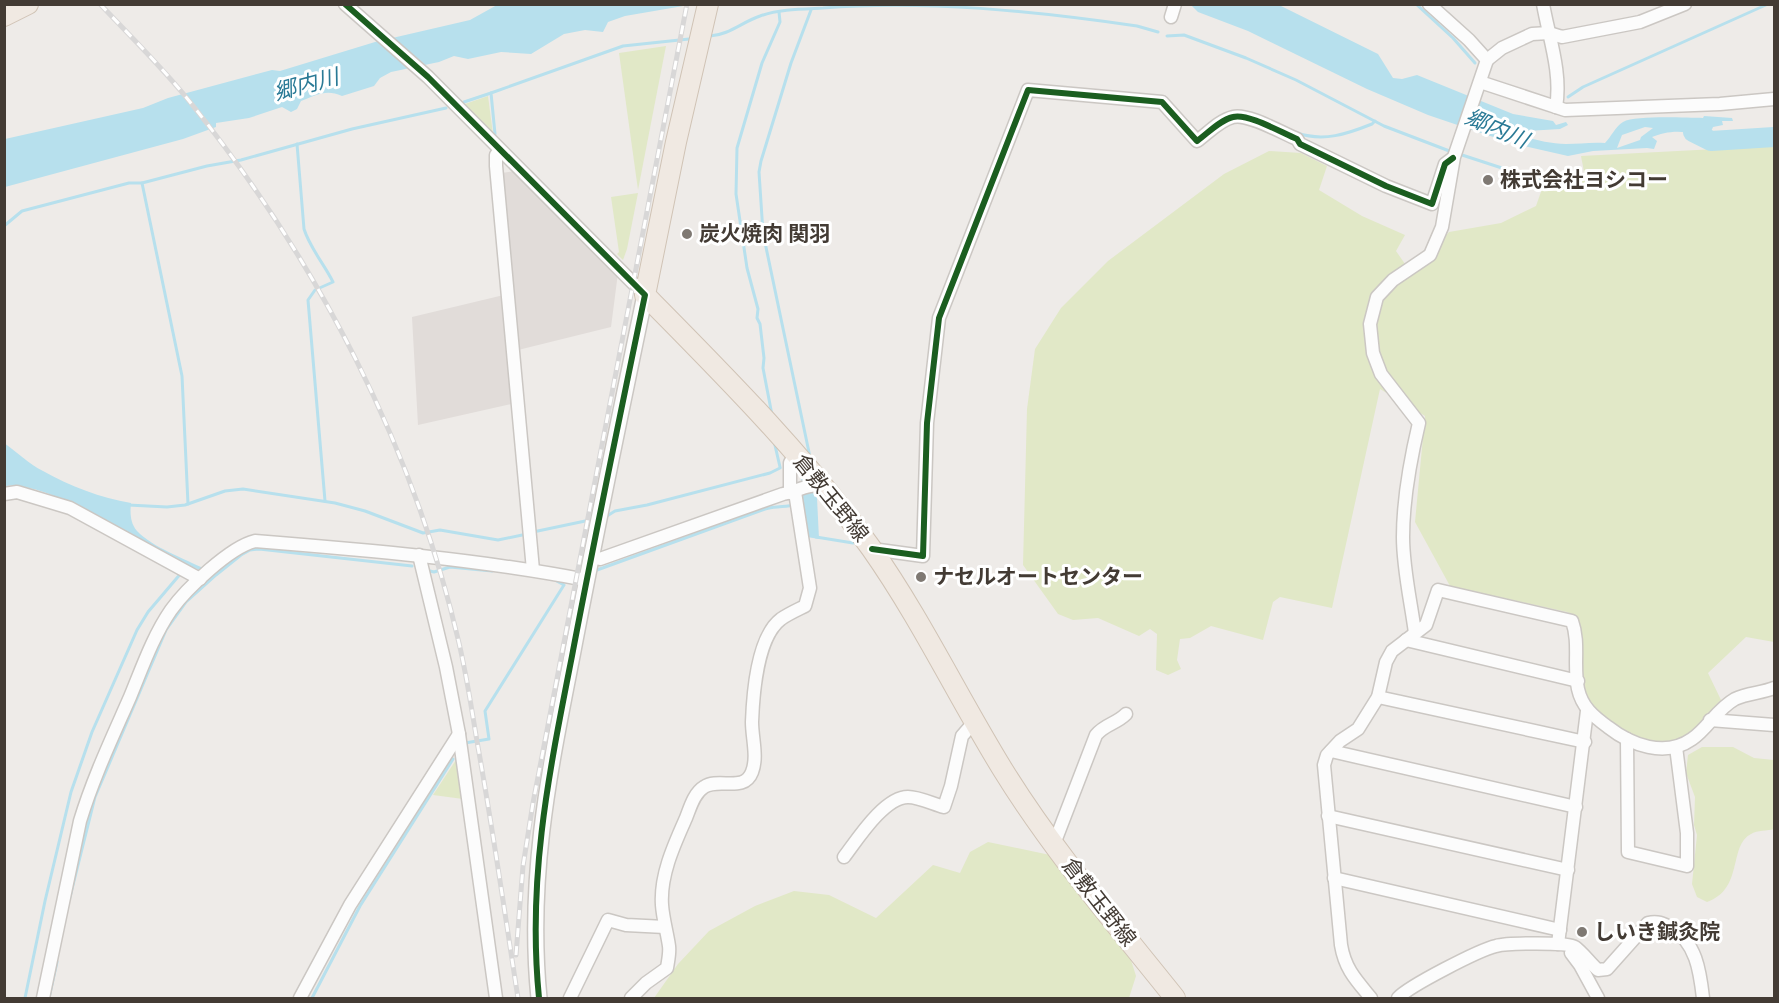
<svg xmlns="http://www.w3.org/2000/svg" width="1779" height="1003" font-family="Karla,'Noto Sans JP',sans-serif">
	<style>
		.industrial { fill: #e1dcd9 }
		.green { fill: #e1e8c7 }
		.water { fill: #b7e0ed; fill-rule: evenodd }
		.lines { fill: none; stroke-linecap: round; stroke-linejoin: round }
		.stream { stroke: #b7e0ed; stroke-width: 3 }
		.river { stroke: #b7e0ed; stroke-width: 20 }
		.minor-casing { stroke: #cbc7c3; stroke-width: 15 }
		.tertiary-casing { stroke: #cbc7c3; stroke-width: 18 }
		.primary-casing { stroke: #d0c3b5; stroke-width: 22 }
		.minor { stroke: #fcfcfc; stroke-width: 12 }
		.tertiary { stroke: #fcfcfc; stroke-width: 15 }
		.primary { stroke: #f0e9e2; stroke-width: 20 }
		.rail-casing { stroke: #d8d7d7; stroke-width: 5 }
		.rail { stroke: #fff; stroke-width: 3; stroke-dasharray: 9; stroke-linecap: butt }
		.cycleway-casing { stroke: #fff; stroke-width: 10 }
		.cycleway { stroke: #1b5e20; stroke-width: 6 }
		.poi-dot { fill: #7f7973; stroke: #fff; stroke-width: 2 }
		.labels { text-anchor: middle; stroke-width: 6; stroke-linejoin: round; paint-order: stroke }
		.poi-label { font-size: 21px; font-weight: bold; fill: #433b34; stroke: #fff; text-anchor: start }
		.street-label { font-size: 21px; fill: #433b34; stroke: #fff }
		.water-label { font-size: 22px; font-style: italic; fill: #2a7a96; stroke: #fff }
	</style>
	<rect width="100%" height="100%" fill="#eeebe8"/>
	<path class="industrial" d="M515,171l103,102 -7,54 -101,25 6,51 -98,22 -6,-108 100,-24 -10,-120z"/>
	<g class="green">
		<path d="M666,46l-28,144 -19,-137z"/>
		<path d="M488,96l5,38 -31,-29z"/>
		<path d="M1774,146v496l-28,-5 -38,36 13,27c-14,16 -27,37 -49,41 -31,7 -81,-23 -89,-54 -5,-15 1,-34 -1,-51 -1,-6 -3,-12 -4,-18l-11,-6 -117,-26 -35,-64 10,-106 -45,-27 -48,219 -52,-11 -7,5 -10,38 -52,-14 -21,12 -10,1 -3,21 4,9 -13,6 -12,-5 1,-36 -7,-5 -11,7 -41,-18 -25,2 -15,-6 -35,-49 4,-156 8,-60 26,-41 47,-47 116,-87 45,-23 32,2 26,13 -8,24 43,26 43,19 -9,16 16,23 37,-42 52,-9 35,-17 7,-20 42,-9 -4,-21z"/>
		<path d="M638,193l-11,56 -4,11 -6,-6 2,-2 -8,-55z"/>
		<path d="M1702,747h31l21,11 20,2v69c-6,2 -17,1 -23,5 -23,12 -7,55 -44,68l-10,-5 -5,-13 5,-49 -3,-10 1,-28 -9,-24 2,-18z"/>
		<path d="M456,760l7,39 -30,-4z"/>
		<path d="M988,842l62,13 80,102 6,19 -7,22h-475l24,-34 31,-33 46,-25 39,-15 35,4 47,23 57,-53 27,8 10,-21z"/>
	</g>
	<g class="water">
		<path d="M497,5h192l-64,11 -17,6 -5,10 -18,-2 -21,4 -33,20 -30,-2 -33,7 -14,-3 -15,6 -48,10 -11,6 -6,8 -32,10c-16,-7 -25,-1 -41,5l-4,8 -6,3 -9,-5 -33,11 -33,5v4l-33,12 -178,48v-48l138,-31 25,-10 104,-28 8,1 95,-29 95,-22z"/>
		<path d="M1191,5h88l99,49 15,24 9,1 15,-4 96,39 40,7 3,4 10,-3 2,3 -8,4 -33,2 -5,-4 -3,1 3,8c14,4 29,8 44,8 13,0 25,-2 39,-1 6,-6 10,-16 18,-21 13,-7 63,-4 80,-4l1,-2 28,2 1,3h-11l1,4 -10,2 -3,7 8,7 -13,2c-11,-15 -37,-13 -53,-6l5,4 -3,8 -7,-1 -54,3 -25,5 -48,-11 -33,-10 -59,-20 -61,-26 -119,-58 -50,-19zM1645,127l8,1 -12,9 -1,3 -23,8 5,-13z"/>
		<path d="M4,443c13,9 25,21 39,28 27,15 58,27 88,32 -1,9 -1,20 6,28 15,16 48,28 68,38l-2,2 -17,-6c-38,-21 -141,-86 -181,-79z"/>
		<path d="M813,491l4,7 2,41 -12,-2 -6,-41z"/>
	</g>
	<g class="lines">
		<g class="stream">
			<path d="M1416,4l37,34 22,25"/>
			<path d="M710,36c19,-1 32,-14 50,-20 19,-7 43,-7 63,-8 103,-8 212,3 314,18l21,6"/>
			<path d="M1167,36l17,-1 62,23 50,22 88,46 68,26"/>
			<path d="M1568,97l15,-10 185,-83"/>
			<path d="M464,102l27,-9"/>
			<path d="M1297,133c27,9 50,1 75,-9l3,-3"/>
			<path d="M495,134l-4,-41 132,-47 66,-7"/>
			<path d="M297,144l7,85c6,19 20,35 29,53l-18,8 -7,10 17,201"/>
			<path d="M1459,154l95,31"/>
			<path d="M142,183l40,193 6,128"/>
			<path d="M4,226l18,-15 107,-28h13l65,-17 34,-6 111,-31 94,-21"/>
			<path d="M772,415l-9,-47 1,-10 -4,-34 -3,-6 1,-9 -11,-41 -11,-74 1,-46 25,-85 18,-41 -1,-10"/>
			<path d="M774,441l6,26"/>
			<path d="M810,457l-47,-224 -4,-61 2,-11 30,-98 20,-53"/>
			<path d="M795,469l6,6 3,8"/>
			<path d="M128,505l39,2 18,-2 40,-14 18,-2 92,14 30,8 58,22 17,-3 58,10 29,-6"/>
			<path d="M607,516l8,-5 32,-6 123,-32 10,-5"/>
			<path d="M533,532l57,-12"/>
			<path d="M816,537l37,6"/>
			<path d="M597,570l168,-61c10,-3 20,-2 30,-4"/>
			<path d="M430,571l4,1 16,-5 42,4"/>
			<path d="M465,743l24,-4 -4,-28 79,-126 -9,-5"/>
			<path d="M70,897l25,-100 71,-167 20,-28 30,-27 25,-20 9,-5 9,-1 153,17"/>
			<path d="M1410,997l1,1"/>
			<path d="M25,998l20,-97 26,-109 21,-60 45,-102 11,-18 34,-40"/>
			<path d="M49,998l8,-36"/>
			<path d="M312,998l48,-92 93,-147"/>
		</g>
		<path class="river" d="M1693,132l18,9 63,-4"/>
		<g class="minor-casing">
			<g id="minor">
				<path d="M345,4l83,73 217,218"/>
				<path d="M1543,4c6,34 19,69 13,103"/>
				<path d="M1171,17l4,-13"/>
				<path d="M1487,60l15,-12 30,-14 17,-1 13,4 78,-15 45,-18"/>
				<path d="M1480,82l85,28 155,-6 54,-5"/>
				<path d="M500,151l-4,4v11l37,404"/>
				<path d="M790,493v-30l5,-9"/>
				<path d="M4,494l13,-2 53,16 130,71"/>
				<path d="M872,549l51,7 4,-133 12,-105 89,-228 134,12 35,39c11,-8 23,-21 36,-24 15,-4 49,16 64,22l3,5 86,42 46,18 13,-40 8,-6"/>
				<path d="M419,555l27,112 13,67 37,264"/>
				<path d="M591,557l9,2 183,-65c14,-3 27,-11 41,-8"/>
				<path d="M1415,633c-4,-31 -12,-64 -12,-96 0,-39 7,-76 16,-114l-38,-49 -8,-21 -3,-29 7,-27 16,-17 37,-25 12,-28 12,-70 33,-97 -18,-20 -40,-36"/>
				<path d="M1406,640l172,41"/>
				<path d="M1378,697l207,45"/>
				<path d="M1710,720l64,5"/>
				<path d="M1627,739l1,113 59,14v-33l-11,-86"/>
				<path d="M1331,751l245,56"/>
				<path d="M1328,816l240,54"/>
				<path d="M1054,844l42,-109c9,-11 20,-11 30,-21"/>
				<path d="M844,857c13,-17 40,-60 64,-60 11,0 25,7 36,10l7,-21 11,-50 13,-15"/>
				<path d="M1334,878l226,52"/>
				<path d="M1558,944l29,-233"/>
				<path d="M1571,953l9,12 18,33"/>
				<path d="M43,998l37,-177c13,-43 32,-83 50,-124 12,-29 23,-61 41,-87 15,-21 59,-63 84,-69 111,9 222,18 331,39"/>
				<path d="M300,998l50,-93 109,-171"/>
				<path d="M570,998l38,-78 18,5 39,2"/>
				<path d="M631,998l15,-15 21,-15c1,-7 3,-15 2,-22 -2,-14 -6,-27 -7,-41 -2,-30 12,-60 24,-87 4,-10 8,-25 18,-31 15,-10 40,6 48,-15 6,-15 0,-34 0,-50 1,-27 5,-85 29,-103 7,-5 16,-9 24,-13l5,-18 -15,-96"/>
				<path d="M1371,998c-15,-18 -26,-29 -30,-53l-17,-180 3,-10 13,-14 18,-12 20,-32 8,-35 6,-11 34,-26 12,-35 134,31c8,22 1,45 6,68 4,18 15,27 30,38 23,18 57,31 84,12 16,-11 25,-30 43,-40 12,-6 27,-6 39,-11"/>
				<path d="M1398,998c11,-12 81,-48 98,-52 11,-3 71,-4 79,1 8,6 15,16 23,23l9,-1 41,-46c9,-2 15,0 23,5 25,14 29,43 32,70"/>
			</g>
		</g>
		<g class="tertiary-casing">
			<path id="tertiary" d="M539,998c-12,-120 10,-225 33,-342 23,-121 48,-241 73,-361"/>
		</g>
		<g class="primary-casing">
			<g id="primary">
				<path d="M708,4l-32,138 -31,153c80,81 160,161 226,253 50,71 87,149 132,222 50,81 113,154 172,228"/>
				<path d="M4,16l24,-12"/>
			</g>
		</g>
		<use href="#minor" class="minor"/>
		<use href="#tertiary" class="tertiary"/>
		<use href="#primary" class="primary"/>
		<g class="rail-casing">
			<g id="rail">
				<path d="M100,4c31,33 63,64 90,98 127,158 223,343 269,541 8,34 13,69 19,104 15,83 27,168 40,251"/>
				<path d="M516,955l7,-89 10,-63 154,-799"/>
			</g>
		</g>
		<use href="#rail" class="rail"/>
		<g class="cycleway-casing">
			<g id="cycleway">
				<path d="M345,4l83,73 217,218c-25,120 -50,240 -73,361 -23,117 -45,222 -33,342"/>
				<path d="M872,549l51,7 4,-133 12,-105 89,-228 134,12 35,39c11,-8 23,-21 36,-24 15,-4 49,16 64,22l3,5 86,42 46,18 13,-40 8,-6"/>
			</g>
		</g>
		<use href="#cycleway" class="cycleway"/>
	</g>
	<g class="poi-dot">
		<circle cx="1488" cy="180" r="6"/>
		<circle cx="687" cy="234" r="6"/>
		<circle cx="921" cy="577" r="6"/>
		<circle cx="1582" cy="932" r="6"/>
	</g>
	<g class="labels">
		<g class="poi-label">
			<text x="1500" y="187">株式会社ヨシコー</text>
			<text x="699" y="241">炭火焼肉 関羽</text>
			<text x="933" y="584">ナセルオートセンター</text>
			<text x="1594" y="939">しいき鍼灸院</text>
		</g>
		<g class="street-label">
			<text transform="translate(831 498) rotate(51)" y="7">倉敷玉野線</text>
			<text transform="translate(1099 902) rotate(52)" y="7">倉敷玉野線</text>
		</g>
		<g class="water-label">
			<text transform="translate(306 84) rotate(-15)" y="8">郷内川</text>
			<text transform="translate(1497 128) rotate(23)" y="8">郷内川</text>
		</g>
	</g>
	<rect width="1779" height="1003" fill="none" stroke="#433b34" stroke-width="12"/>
</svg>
